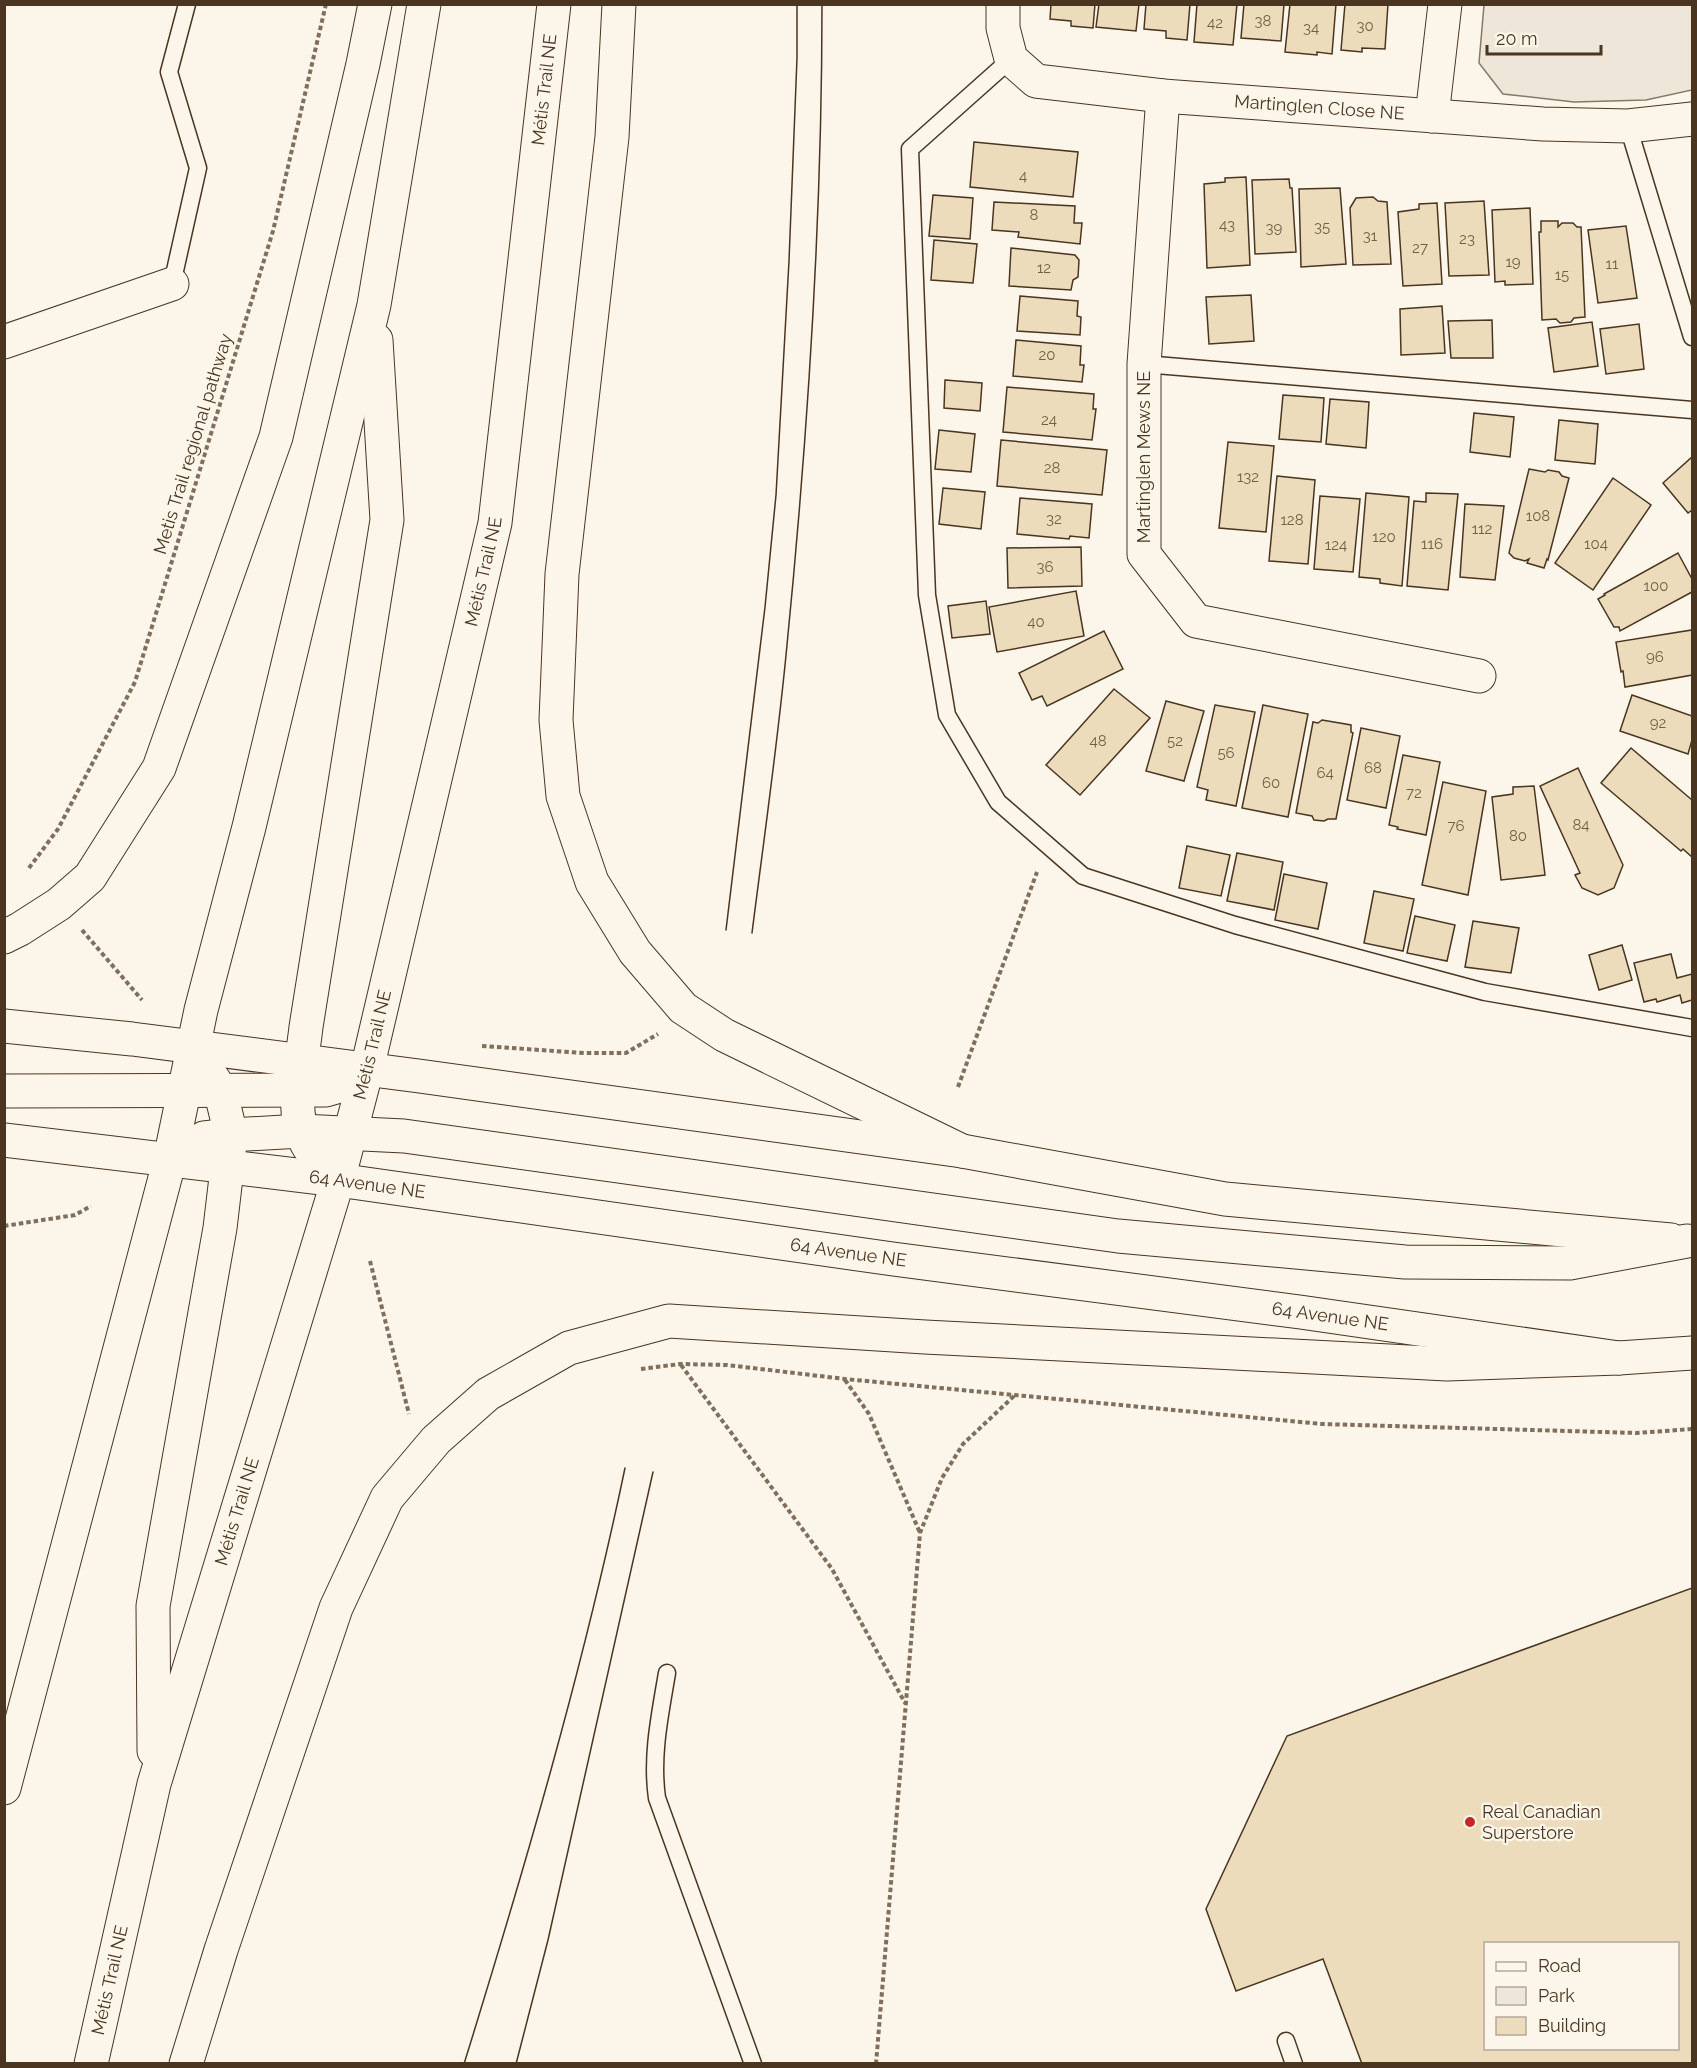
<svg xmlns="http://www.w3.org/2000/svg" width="1697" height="2068" font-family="Raleway,sans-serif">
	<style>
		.green { fill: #ede6d9; stroke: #887966; stroke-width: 1.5 }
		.building { fill: #ecdcbc; stroke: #4a3520; stroke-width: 1.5; fill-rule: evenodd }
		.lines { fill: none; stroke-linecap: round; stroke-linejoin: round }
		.lane-casing { stroke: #4a3520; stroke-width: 19 }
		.street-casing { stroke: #4a3520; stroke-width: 35 }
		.secondary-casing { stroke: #4a3520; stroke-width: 35 }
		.primary-casing { stroke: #4a3520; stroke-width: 35 }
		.path { stroke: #7f6f5c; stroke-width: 4; stroke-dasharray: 4.5 3; stroke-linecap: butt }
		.lane { stroke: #fbf6e9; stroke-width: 16 }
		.street { stroke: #fbf6e9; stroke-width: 33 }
		.secondary { stroke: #fbf6e9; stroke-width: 33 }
		.primary { stroke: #fbf6e9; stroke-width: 33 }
		.tram { stroke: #4a3520; stroke-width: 1.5 }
		.poi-dot { fill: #c62828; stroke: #fbf6e9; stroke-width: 2 }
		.labels { text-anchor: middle; stroke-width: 4.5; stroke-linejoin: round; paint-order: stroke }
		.number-label { font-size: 15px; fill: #725f47 }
		.street-label { font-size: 18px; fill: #4a3520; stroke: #fbf6e9 }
		.poi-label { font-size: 18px; fill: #4a3520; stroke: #fbf6e9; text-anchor: start }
	</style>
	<rect width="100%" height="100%" fill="#fbf6e9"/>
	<path class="green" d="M1484,5h208v85l-46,10 -72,2 -71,-8 -24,-31z"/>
	<g class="building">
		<path d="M1051,4h44l-2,24 -22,-2v-5l-21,-2z"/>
		<path d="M1099,4h40l-3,27 -40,-4z"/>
		<path d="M1146,4h44l-3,36 -21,-2v-7l-22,-2z"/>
		<path d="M1197,4h40l-4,41 -39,-3z"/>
		<path d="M1244,4h40l-3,37 -40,-3z"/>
		<path d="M1290,4h46l-4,50 -15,-2v3l-32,-3z"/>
		<path d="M1345,4h43l-3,45 -23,-1v4l-21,-2z"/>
		<path d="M974,142l104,10 -5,45 -103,-10z"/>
		<path d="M1246,177l4,88 -43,3 -3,-84 21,-2v-4z"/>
		<path d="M1289,179l1,9h2l4,64 -41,2 -3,-74z"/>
		<path d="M1340,188l6,76 -45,3 -2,-78z"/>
		<path d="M933,195l40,3 -3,41 -41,-3z"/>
		<path d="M1373,197l5,4 9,1 4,62 -38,1 -3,-57 6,-10z"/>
		<path d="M1484,201l5,74 -40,1 -4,-73z"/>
		<path d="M994,202l81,4 -1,17h8l-2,21 -62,-7 1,-5 -27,-2z"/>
		<path d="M1437,203l5,81 -39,2 -5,-74 21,-3v-5z"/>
		<path d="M1530,208l3,76 -28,1v-4l-10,1 -3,-72z"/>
		<path d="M1541,221h17v6l4,-4h11l4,4h4l4,90 -11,1 -3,4 -11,1 -4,-4 -14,1 -3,-88h2z"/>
		<path d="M1626,226l11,72 -39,5 -10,-73z"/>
		<path d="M934,240l43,4 -4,39 -42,-3z"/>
		<path d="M1011,248l64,7 4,5 -1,17 -5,3 -2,10 -62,-4z"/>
		<path d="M1251,295l3,46 -45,3 -3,-47z"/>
		<path d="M1020,296l58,5 -1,15 4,1 -1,18 -63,-4z"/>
		<path d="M1442,306l3,47 -44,2 -1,-46z"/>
		<path d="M1492,320l1,38h-42l-3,-37z"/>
		<path d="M1592,322l6,44 -44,6 -6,-44z"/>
		<path d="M1639,324l5,45 -38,5 -6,-45z"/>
		<path d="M1016,340l65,6 -1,19h4l-2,17 -69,-6z"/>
		<path d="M945,380l37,3 -2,28 -36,-3z"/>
		<path d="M1007,387l87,7 -1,15h3l-4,31 -89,-8z"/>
		<path d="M1283,395l41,3 -3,44 -42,-3z"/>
		<path d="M1330,399l39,3 -3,46 -40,-4z"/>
		<path d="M1474,413l40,4 -4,40 -40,-5z"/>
		<path d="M1559,420l39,4 -3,40 -40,-4z"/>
		<path d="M939,430l36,4 -4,38 -36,-3z"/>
		<path d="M1001,440l106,10 -5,45 -105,-9z"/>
		<path d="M1228,442l46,4 -8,86 -47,-4z"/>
		<path d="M1692,457v53l-4,3 -25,-30z"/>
		<path d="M1529,469l16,3 3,-2 11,2 3,4 7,2 -21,82 -1,-1 -3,9 -17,-5 2,-4 -4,2 -11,-3 -5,-5z"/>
		<path d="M1277,476l38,4 -7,84 -39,-3z"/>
		<path d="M1613,478l38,27 -58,85 -38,-27z"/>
		<path d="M943,488l42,4 -4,37 -42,-5z"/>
		<path d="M1366,493l43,4 -7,89 -22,-3v-4l-21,-2z"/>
		<path d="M1426,493l32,1 -10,96 -41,-4 7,-85 12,1z"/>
		<path d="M1320,496l40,3 -7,73 -39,-3z"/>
		<path d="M1020,498l72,6 -3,34 -19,-2 -1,3 -52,-5z"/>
		<path d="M1465,504l39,2 -9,74 -35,-3z"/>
		<path d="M1081,547l1,39 -74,2 -1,-40z"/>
		<path d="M1678,553l14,26v13l-72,39 -1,-4h-5l-16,-28 7,-4 -1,-1z"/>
		<path d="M1076,591l8,45 -87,16 -8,-45z"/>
		<path d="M986,601l4,33 -38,4 -4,-32z"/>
		<path d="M1692,630v45l-67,12 -2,-16 -2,1 -5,-30z"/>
		<path d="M1104,631l19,38 -76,37 -5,-10 -10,4 -13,-27z"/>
		<path d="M1114,689l36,29 -70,77 -34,-30z"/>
		<path d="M1632,695l60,21v24l-4,14 -68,-23z"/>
		<path d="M1166,701l38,10 -20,70 -38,-10z"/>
		<path d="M1215,705l40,7 -19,94 -30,-6 2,-10 -11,-3z"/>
		<path d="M1263,705l45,9 -20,103 -46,-9z"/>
		<path d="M1322,720l29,5v7l2,1 -17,86h-8l-4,2 -10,-1 -2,-4 -16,-3 17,-91 5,1z"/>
		<path d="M1361,728l39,8 -14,72 -39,-8z"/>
		<path d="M1631,748l61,52v57l-9,-8 -2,2 -80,-68z"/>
		<path d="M1403,755l37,7 -14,73 -29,-6 1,-2 -9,-2z"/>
		<path d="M1578,768l45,97 -9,23 -16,7 -16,-7 -7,-13 5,-2 -40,-87z"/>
		<path d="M1443,782l43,9 -18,104 -46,-10z"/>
		<path d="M1534,786l11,89 -44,5 -9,-83 21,-3v-7z"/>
		<path d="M1187,846l43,9 -9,41 -42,-8z"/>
		<path d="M1237,853l46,9 -9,48 -47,-9z"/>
		<path d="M1284,874l43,9 -9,46 -43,-9z"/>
		<path d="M1374,891l40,8 -11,52 -39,-8z"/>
		<path d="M1415,916l40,9 -8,36 -40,-8z"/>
		<path d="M1473,921l46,7 -8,45 -46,-6z"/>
		<path d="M1622,945l10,35 -33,10 -10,-35z"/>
		<path d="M1671,954l6,24 15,-4v26l-10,3 -2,-8 -23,7 -1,-3 -12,3 -10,-39z"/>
		<path d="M1692,1588v476h-330l-39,-105 -87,32 -30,-82 81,-173zM1486,1944h192v104h-192z"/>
	</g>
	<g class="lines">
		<g class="lane-casing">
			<g id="lane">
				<path d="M1011,59l-101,90 17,446 20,120 51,87 85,74 152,49 250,67 207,36"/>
				<path d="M1628,126l64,211"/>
				<path d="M172,284l26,-116 -29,-96 18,-68"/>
				<path d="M1144,364l548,46"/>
				<path d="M667,1673c-7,42 -16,83 -10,125l96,266"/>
				<path d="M1286,2041l8,23"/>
			</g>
		</g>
		<g class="street-casing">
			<g id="street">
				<path id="s1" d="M1003,4v24l8,31 25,22 127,15 380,28 85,2 64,-7"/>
				<path d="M1163,96l-19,268v190l52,67 283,55"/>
				<path d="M1432,116l13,-112"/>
				<path d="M4,342l168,-58"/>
			</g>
		</g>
		<g class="secondary-casing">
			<g id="secondary">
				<path d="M4,1026l128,13 287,37 543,75 263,48 446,41"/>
				<path id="s2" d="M4,1140l334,40 555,79 407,53 319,46 73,-5"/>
			</g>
		</g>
		<g class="primary-casing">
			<g id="primary">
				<path d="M619,4l-7,133 -50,437 -6,146 7,76 29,86 43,70 48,56 41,27 238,116"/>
				<path d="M4,937l16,-8 39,-25 31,-27 69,-109 117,-331 87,-373 12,-60"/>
				<path d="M4,1091l322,-1 24,-7 17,-14"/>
				<path d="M170,1159l34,-21 27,-3 70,-4 103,5 714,100 287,26 165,1 117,-22"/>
				<path d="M338,1180c-8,-9 -18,-17 -25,-27 -27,-33 -11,-87 -7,-126l81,-507 -11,-180"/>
				<path d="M154,1751l-1,-145 67,-378 11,-93 -11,-46 -27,-41"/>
				<path d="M4,1788l166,-629 31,-149 48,-183 125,-522 50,-301"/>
				<path id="s3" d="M91,2064l63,-280 184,-604 29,-111 128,-546 59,-519"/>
				<path d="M186,2064l35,-114 115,-342 51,-110 49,-58 52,-46 81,-46 100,-27 256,16 522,27 172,-6"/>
			</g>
		</g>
		<g class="path">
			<path d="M29,868l29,-39 77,-147 138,-451 53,-227"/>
			<path d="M82,930l60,70"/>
			<path d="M482,1046l102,7h42l32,-19"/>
			<path d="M958,1087l79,-215"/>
			<path d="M4,1226l71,-11 16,-9"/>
			<path d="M370,1261l39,153"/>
			<path d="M681,1365l151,204 73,134"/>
			<path d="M641,1369l39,-5 47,1 118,14 477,45 315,9 55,-4"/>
			<path d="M845,1380l24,34 51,119"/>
			<path d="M876,2064l44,-531 22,-55 21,-34 51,-48"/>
		</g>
		<use href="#lane" class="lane"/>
		<use href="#street" class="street"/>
		<use href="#secondary" class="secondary"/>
		<use href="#primary" class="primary"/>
		<g class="tram">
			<path d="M726,930l39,-323 11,-112 13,-234 8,-203v-54"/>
			<path d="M752,933c12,-95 26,-192 35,-288 21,-212 35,-428 35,-641"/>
			<path d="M464,2064c61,-197 119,-395 161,-596"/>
			<path d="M516,2064l32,-124 105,-468"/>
		</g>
	</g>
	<circle class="poi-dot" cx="1470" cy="1822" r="6"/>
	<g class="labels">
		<g class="number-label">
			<text x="1263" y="26">38</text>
			<text x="1215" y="28">42</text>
			<text x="1365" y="31">30</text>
			<text x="1311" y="33">34</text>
			<text x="1023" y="181">4</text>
			<text x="1034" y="220">8</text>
			<text x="1227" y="230">43</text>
			<text x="1322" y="232">35</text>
			<text x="1274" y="233">39</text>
			<text x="1370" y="241">31</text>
			<text x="1467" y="244">23</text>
			<text x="1420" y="253">27</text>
			<text x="1513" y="267">19</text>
			<text x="1612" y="269">11</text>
			<text x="1044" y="273">12</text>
			<text x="1562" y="280">15</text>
			<text x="1047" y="360">20</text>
			<text x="1049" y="425">24</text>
			<text x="1052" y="473">28</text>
			<text x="1248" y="482">132</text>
			<text x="1538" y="521">108</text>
			<text x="1054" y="524">32</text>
			<text x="1292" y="525">128</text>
			<text x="1482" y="534">112</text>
			<text x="1384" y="542">120</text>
			<text x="1432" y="549">116</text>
			<text x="1596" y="549">104</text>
			<text x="1336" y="550">124</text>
			<text x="1045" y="572">36</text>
			<text x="1656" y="591">100</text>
			<text x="1036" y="627">40</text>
			<text x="1655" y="662">96</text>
			<text x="1658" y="728">92</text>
			<text x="1098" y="746">48</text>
			<text x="1175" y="746">52</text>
			<text x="1226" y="758">56</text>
			<text x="1373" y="773">68</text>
			<text x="1325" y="778">64</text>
			<text x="1271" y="788">60</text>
			<text x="1414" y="798">72</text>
			<text x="1581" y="830">84</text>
			<text x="1456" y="831">76</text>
			<text x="1518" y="841">80</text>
		</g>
		<g class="street-label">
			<text dy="6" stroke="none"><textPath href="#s3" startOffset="2030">Métis Trail NE</textPath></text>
			<text dy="6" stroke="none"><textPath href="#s1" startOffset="374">Martinglen Close NE</textPath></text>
			<text transform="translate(193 444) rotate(-73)" y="6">Metis Trail regional pathway</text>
			<text transform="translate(1144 457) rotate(-90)" y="6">Martinglen Mews NE</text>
			<text dy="6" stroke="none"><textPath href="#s3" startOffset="1544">Métis Trail NE</textPath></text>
			<text dy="6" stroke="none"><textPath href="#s3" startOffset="1058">Métis Trail NE</textPath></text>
			<text dy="6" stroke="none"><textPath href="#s2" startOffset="366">64 Avenue NE</textPath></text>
			<text dy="6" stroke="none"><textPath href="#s2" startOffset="852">64 Avenue NE</textPath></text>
			<text dy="6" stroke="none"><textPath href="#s2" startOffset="1338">64 Avenue NE</textPath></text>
			<text dy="6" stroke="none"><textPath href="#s3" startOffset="572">Métis Trail NE</textPath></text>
			<text dy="6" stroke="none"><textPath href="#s3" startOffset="86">Métis Trail NE</textPath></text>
		</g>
		<g class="poi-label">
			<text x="1482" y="1818">Real Canadian<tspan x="1482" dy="21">Superstore</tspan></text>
		</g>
	</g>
	<rect width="1697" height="2068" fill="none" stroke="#4a3520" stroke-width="12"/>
	<rect x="1484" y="1942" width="195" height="108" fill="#fbf6e9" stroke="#b4a999" stroke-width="1.5"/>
	<rect x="1496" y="1962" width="30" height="9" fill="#fbf6e9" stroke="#b4a999" stroke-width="1.5"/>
	<text x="1538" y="1972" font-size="18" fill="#4a3520">Road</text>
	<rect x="1496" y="1987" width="30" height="18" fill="#ede6d9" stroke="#b4a999" stroke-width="1.5"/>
	<text x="1538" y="2002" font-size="18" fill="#4a3520">Park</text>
	<rect x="1496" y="2017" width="30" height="18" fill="#ecdcbc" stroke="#b4a999" stroke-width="1.5"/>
	<text x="1538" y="2032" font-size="18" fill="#4a3520">Building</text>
	<path d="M1487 45v9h114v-9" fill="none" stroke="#4a3520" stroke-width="3"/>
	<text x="1496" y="45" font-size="18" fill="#4a3520" stroke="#fbf6e9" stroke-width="4.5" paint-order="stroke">20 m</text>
</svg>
